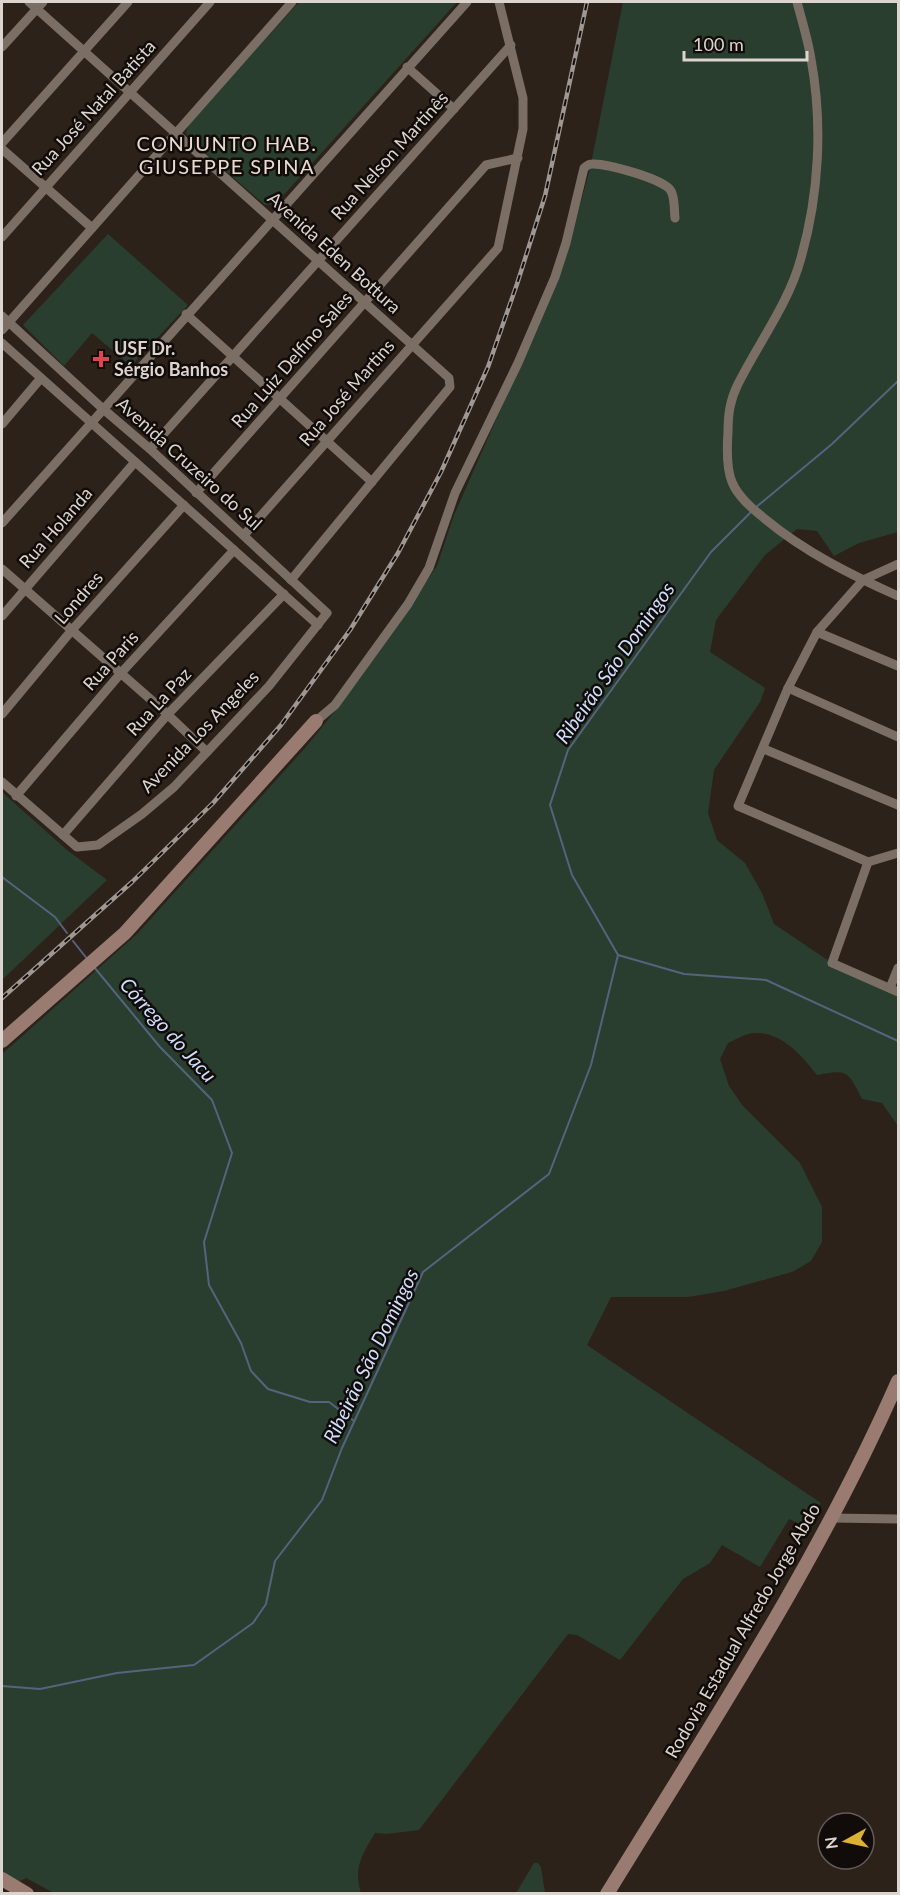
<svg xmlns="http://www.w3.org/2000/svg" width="900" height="1895" font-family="Lato,sans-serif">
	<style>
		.green { fill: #293e2e }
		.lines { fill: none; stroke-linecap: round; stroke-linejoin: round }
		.stream { stroke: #55647e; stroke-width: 2 }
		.street { stroke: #7b6f65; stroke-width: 9 }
		.secondary { stroke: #9a7b72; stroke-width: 14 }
		.rail-casing { stroke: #9f9791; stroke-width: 4.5 }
		.rail { stroke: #110c09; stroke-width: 2; stroke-dasharray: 7; stroke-linecap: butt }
		.health-dot { fill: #e0444e; stroke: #110c09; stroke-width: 2 }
		.labels { text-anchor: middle; stroke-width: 5; stroke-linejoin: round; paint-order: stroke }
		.street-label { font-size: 18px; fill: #dbd4cf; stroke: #110c09 }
		.poi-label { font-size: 18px; font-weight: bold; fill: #dbd4cf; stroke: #110c09; text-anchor: start }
		.neighbourhood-label { font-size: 20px; letter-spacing: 1.5px; fill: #ebdcd1; stroke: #110c09 }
		.water-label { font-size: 20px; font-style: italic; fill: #cedffd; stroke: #110c09 }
	</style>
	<rect width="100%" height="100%" fill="#2c2219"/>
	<g class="green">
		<path d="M299,2h158l-176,196 -8,6 -8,1 -76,-66 -3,-6 2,-8z"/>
		<path d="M623,2h275v530l-39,11 -25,13 -17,-25 -20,-2 -32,26 -49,65 -6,32 55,36 -5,14 -46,68 -6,43 9,27 28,23 17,30 12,31 58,39 66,29v134l-16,-23 -20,-4c-14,-28 -14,-30 -45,-24 -15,-19 -35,-43 -62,-42 -9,0 -20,7 -27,10l-8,16 9,27 14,20 57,57 22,44v35l-11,19 -19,11 -68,19 -36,6h-77l-24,48 234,158 -14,24 -18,-8 -29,48 -38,-22 -12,18 -27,16 -63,81 -43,-25 -9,-1 -149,196 -32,4 -12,-1c-13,22 -22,35 -14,60h-307l-28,-15 -8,4 -16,-10v-818l135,-120 168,-186 35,-43 97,-139 17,-51 108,-245 28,-101z"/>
		<path d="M108,234l80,71 -57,61 -39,-33 -28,33 -41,-41z"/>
		<path d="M2,792l65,58 40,30 -105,100z"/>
		<path d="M534,1863h4l3,4 4,26h-29z"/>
	</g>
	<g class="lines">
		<g class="stream">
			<path d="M755,508l77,-64 66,-63"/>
			<path d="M2,877l53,40 12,16"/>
			<path d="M73,941l15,19"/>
			<path d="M618,955l66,19 82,6 132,61"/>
			<path d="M94,967l66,80 52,53 20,53 -28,89 5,43 32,58 10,28 17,18 42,13h19l25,19"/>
			<path d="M2,1686l38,3 77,-16 77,-8 59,-42 13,-19 9,-43 47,-61 20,-52 81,-176 126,-98 42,-109 27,-110 -46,-80 -22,-70 18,-55 143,-198 40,-40"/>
		</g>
		<g class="street">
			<path d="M29,2l420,376 1,9 -159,193"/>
			<path d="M797,2c5,19 11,38 14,57 12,65 8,136 -10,199 -12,45 -42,84 -63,126 -8,16 -10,30 -10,48 -1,15 -2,36 4,50 6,15 21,27 33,37 40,33 86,56 133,77"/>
			<path d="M2,47l41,-45"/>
			<path d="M407,67l47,42"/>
			<path d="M2,143l126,-141"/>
			<path d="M2,149l90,79"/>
			<path d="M2,237l208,-235"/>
			<path d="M186,314l186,168"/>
			<path d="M2,316l100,92 48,41 177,164 -58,73 -95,101 -32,27 -44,31 -21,2 -75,-65"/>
			<path d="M2,330l290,-328"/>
			<path d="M2,343l316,282"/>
			<path d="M2,424l39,-46"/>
			<path d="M150,449l361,-404"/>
			<path d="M196,493l290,-328 32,-7"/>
			<path d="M2,523l465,-521"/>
			<path d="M244,535l254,-287 25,-119v-31l-24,-96"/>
			<path d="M2,569l163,143 42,40"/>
			<path d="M2,616l133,-154"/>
			<path d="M817,632l81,34"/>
			<path d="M788,688l110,49"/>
			<path d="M2,714l70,-84 112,-125"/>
			<path d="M316,721l19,-16 73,-101 21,-36 26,-75 63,-130 37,-86 11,-34 18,-75c4,-3 4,-4 8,-4 13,-1 73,15 79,27 4,7 3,19 4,27"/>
			<path d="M764,749l134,56"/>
			<path d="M16,796l105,-123 113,-123"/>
			<path d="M63,835l105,-121 116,-120"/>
			<path d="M868,862l-130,-56 50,-118 29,-56 46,-52 35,-16"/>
			<path d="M868,862l-36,101 66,29"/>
			<path d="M868,862l30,-9"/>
			<path d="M890,988l8,-20"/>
			<path d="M831,1518l67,1"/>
		</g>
		<g class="secondary">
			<path d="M2,1041l123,-108 191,-212"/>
			<path d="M2,1879l25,15"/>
			<path d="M607,1894c103,-168 212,-333 291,-513"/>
		</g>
		<g class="rail-casing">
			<path id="rail" d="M2,998l130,-116 81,-79 68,-78 69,-95 48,-77 43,-81 47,-105 29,-83 28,-88 42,-194"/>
		</g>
		<use href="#rail" class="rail"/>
	</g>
	<path class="health-dot" d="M98 350h6v6h6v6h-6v6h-6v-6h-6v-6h6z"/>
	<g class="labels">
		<g class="street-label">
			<text transform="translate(94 108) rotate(-48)" y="6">Rua José Natal Batista</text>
			<text transform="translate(390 156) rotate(-48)" y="6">Rua Nelson Martinês</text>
			<text transform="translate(334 253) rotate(42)" y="6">Avenida Eden Bottura</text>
			<text transform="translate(292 360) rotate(-49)" y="6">Rua Luiz Delfino Sales</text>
			<text transform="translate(347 393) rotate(-49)" y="6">Rua José Martins</text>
			<text transform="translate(189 464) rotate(42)" y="6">Avenida Cruzeiro do Sul</text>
			<text transform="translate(56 528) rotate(-49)" y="6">Rua Holanda</text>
			<text transform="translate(79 598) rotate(-49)" y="6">Londres</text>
			<text transform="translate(111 661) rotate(-48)" y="6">Rua Paris</text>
			<text transform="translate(159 702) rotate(-47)" y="6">Rua La Paz</text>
			<text transform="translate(200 732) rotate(-46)" y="6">Avenida Los Angeles</text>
			<text transform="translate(743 1631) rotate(-60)" y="6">Rodovia Estadual Alfredo Jorge Abdo</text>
		</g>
		<g class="poi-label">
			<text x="114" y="355">USF Dr.<tspan x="114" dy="21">Sérgio Banhos</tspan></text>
		</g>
		<g class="neighbourhood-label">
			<text x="227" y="151">CONJUNTO HAB.<tspan x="227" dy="23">GIUSEPPE SPINA</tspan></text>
		</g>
		<g class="water-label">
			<text transform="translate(615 663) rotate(-55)" y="7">Ribeirão São Domingos</text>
			<text transform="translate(168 1030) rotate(48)" y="7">Córrego do Jacu</text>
			<text transform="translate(371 1356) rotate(-64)" y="7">Ribeirão São Domingos</text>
		</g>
	</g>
	<rect width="900" height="1895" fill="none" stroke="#dbd4cf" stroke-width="6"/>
	<g transform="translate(846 1841) rotate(262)"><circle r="28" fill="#110c09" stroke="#625c58" stroke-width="1.5"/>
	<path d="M0-4.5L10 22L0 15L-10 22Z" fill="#dbb233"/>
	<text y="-9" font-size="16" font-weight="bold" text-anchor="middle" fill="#dbd4cf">N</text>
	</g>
	<path d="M684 51v9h123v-9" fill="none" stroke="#dbd4cf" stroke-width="3"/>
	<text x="693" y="51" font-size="18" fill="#dbd4cf" stroke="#110c09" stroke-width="4.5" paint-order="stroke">100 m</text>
</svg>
